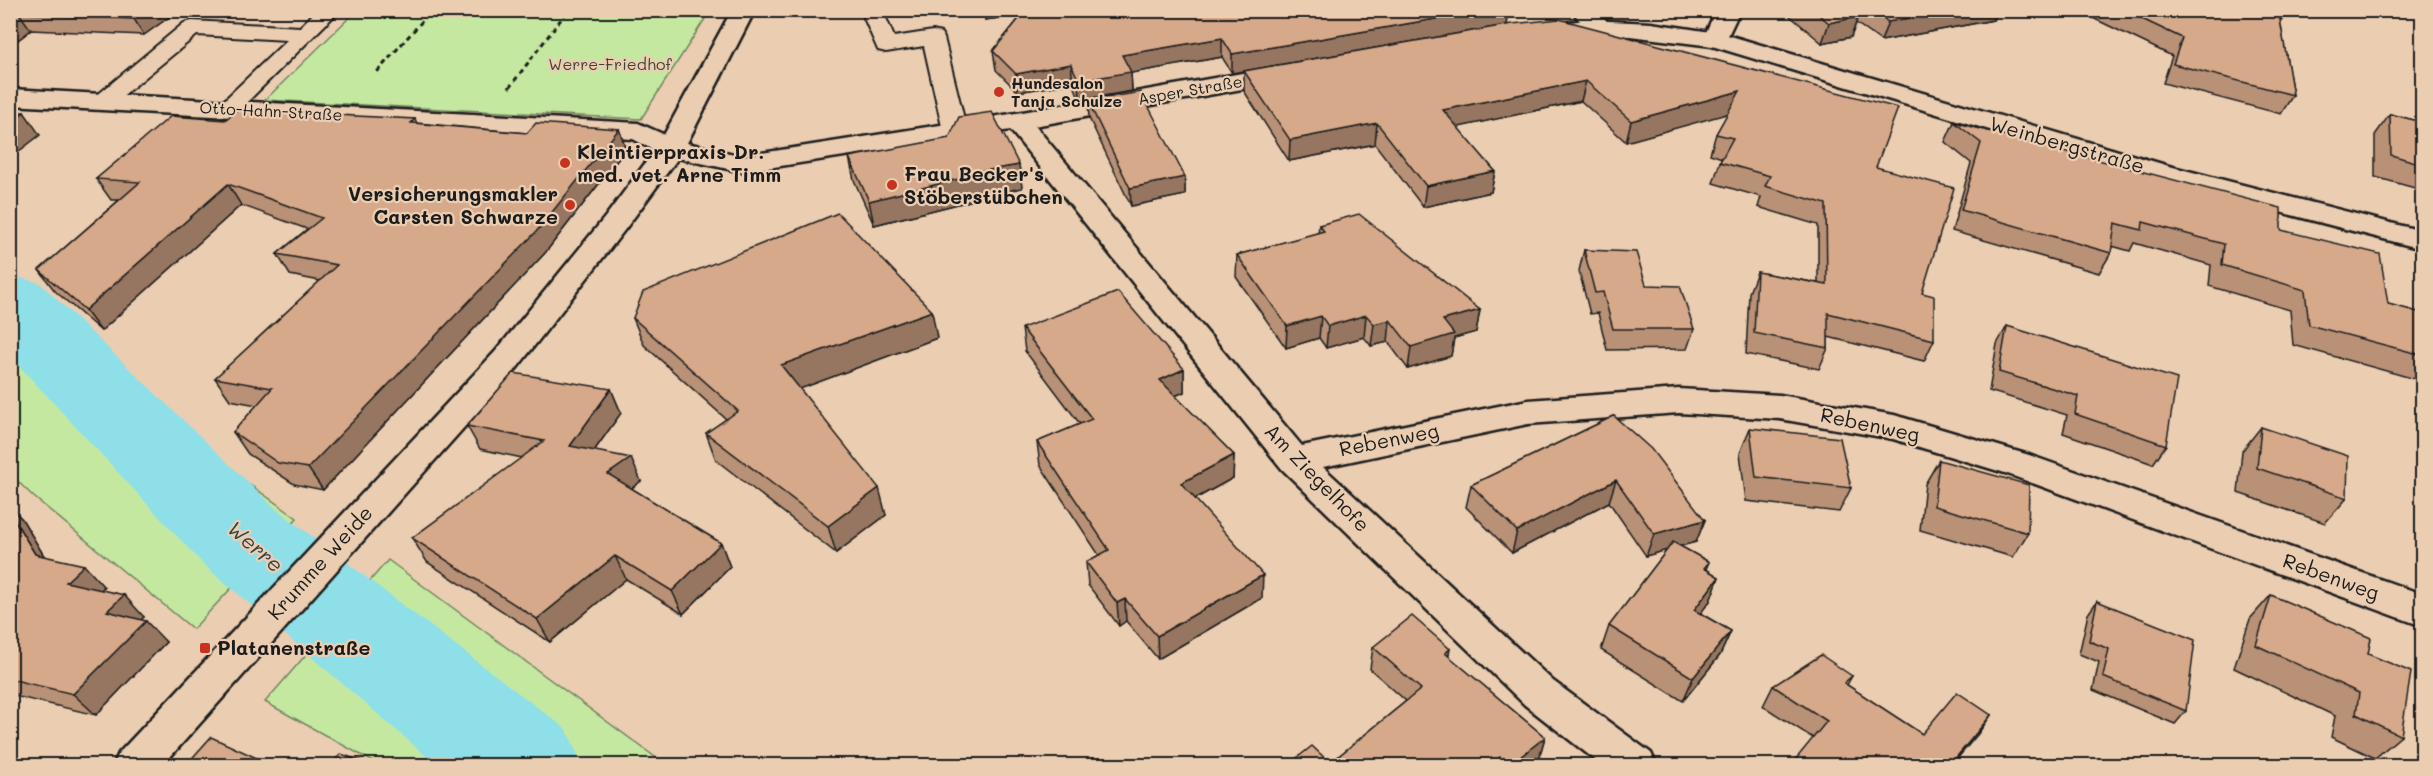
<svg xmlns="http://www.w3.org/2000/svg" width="2433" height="776" font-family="Mali,sans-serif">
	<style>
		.green { fill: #c5e8a1; stroke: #70825e; stroke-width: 1.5 }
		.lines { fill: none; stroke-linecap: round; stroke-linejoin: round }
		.river { fill: #8edfe8; fill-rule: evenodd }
		.service-casing { stroke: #1c1c1c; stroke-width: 4 }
		.minor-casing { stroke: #1c1c1c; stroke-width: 5 }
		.tertiary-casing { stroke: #1c1c1c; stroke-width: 5 }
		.path { stroke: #1c1c1c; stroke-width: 3; stroke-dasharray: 5 4; stroke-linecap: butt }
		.service { fill: #ebceb2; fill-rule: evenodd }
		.minor { fill: #ebceb2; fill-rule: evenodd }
		.tertiary { fill: #ebceb2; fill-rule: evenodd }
		.wall { fill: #b89177; stroke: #1c1c1c; stroke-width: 1.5 }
		.shaded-wall { fill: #967661; stroke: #1c1c1c; stroke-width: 1.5 }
		.building { fill: #d6a98a; stroke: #1c1c1c; stroke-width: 1.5 }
		.poi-dot { fill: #c8321e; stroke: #ebceb2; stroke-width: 2 }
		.labels { text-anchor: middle; stroke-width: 4.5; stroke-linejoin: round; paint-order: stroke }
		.far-park-label { font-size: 16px; fill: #3e4537; stroke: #ebceb2 }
		.far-poi-label { font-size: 16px; font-weight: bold; fill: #1c1c1c; stroke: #ebceb2; text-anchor: start }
		.far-street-label { font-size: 16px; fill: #1c1c1c; stroke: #ebceb2 }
		.street-label { font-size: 20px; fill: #1c1c1c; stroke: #ebceb2 }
		.poi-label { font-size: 20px; font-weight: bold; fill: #1c1c1c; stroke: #ebceb2; text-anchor: start }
		.water-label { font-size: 21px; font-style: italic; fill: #334345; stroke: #ebceb2 }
	</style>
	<rect width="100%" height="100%" fill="#ebceb2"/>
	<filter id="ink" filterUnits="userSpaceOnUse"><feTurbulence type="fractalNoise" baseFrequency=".0167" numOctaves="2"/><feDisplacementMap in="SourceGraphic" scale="12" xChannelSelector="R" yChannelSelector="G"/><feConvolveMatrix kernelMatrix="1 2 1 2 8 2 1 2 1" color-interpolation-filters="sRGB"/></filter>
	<g filter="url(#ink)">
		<g class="green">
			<path d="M357,10h353v1l-69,108 -376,-19z"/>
			<path d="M10,292l161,137 126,89 -104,111 -158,-131 -24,-23z"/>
			<path d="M388,560l278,205h-287l-114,-63z"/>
		</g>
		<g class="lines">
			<path class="river" d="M10,275l30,8 235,225 291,221 17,37h-145l-235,-202 -193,-208z"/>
			<g class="service-casing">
				<g id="service">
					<path d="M317,10h23l-105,104 -8,2 -8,-2 -4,-5 72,-69 -90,-5 -88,72 -8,2 -8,-2 -4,-5 95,-79 8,-2 108,6z"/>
					<path d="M866,10h22l-2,8 8,19 39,-6 8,2 3,5 23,93 -3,5 -9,2 -9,-2 -3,-5 -19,-85 -38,6 -8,-2 -14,-32z"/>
				</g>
			</g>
			<g class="minor-casing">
				<g id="minor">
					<path d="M1572,10h25l15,17 -4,5c-16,4 -27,-8 -36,-22z"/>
					<path d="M1716,10h24l-16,34 -9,2 -9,-2 -3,-5z"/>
					<path d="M10,89l628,34 43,19 3,6 -3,6 -10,2 -10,-2 -28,-15 -623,-34z"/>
					<path d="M1017,113l9,2 276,331 226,-46 151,-11 101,6 114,20 135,40 393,139v32l-417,-153 -112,-34 -113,-20 -101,-6 -151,11 -205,43 230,214 98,72 6,13h-54l-78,-61 -243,-236 -274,-342 -4,-6 4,-6z"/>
				</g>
			</g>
			<g class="tertiary-casing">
				<g id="tertiary">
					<path d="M732,10h23l-68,133 55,13 275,-43 270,-48 9,3 4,5 -4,5 -9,3 -270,48 -275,43 -64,-14 -52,70 -109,140 -355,398h-49l6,-13 376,-401 111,-136 52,-70z"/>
					<path d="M1588,20l63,3 73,11 445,132 253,65v18l-273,-71 -437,-132 -82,-10 -42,-1 -43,2 -8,-2 -4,-5 4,-5z"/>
				</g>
			</g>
			<g class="path">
				<path d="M377,72l55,-62"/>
				<path d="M509,88l59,-78"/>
			</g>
			<use href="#service" class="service"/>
			<use href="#minor" class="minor"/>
			<use href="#tertiary" class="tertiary"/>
		</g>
		<g class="wall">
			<path d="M10,10h169l-35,25 -113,-5 -21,16z"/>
			<path d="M984,10h525l-2,14 369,143 46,126 12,47 -10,21 -96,-24v11l-9,21 -73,-15 3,-61 8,-21 61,11v-58l-60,-18 3,-10 -48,-14 7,-21 2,-4 -12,-4 6,-20 12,-21 -102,29 -45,-41 -124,26 38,44 -4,21 -68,15 -48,-63 -86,17 -45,-70v-20l-12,2 -10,-16 -91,16 1,18 -52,9 -7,-17 -55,9 -22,-22 -3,-19 29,-36 -37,5z"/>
			<path d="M1783,10h215l-5,10 -112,21 -25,-18 -5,14 -29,6z"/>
			<path d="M2076,10h215l-11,11 13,74 -12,19 -118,-31 9,-27z"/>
			<path d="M1088,101l97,76v18l-54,11 -42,-88z"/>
			<path d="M2390,114l32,8v68l-47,-13v-42z"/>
			<path d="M415,119l2,4 110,10 92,-4 7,20 -81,104 -222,237 -29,-6 -46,-30 -15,-22 24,-27 -27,-5 -15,-22 105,-97 -30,-6 -13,-21 30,-25 -66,-24 -140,126 -46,-40 -16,-21 80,-70h-8l-15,-21 129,-59z"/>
			<path d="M1954,122l327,108 107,74 34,9v68l-129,-36 -3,-35 -81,-24 2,-21 -77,-22 -4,8 -18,-5 -1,7 -12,20 -147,-42 19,-68 -26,-21z"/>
			<path d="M849,157l170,8 3,23 -40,8v2l-108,27 -20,-45z"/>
			<path d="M1319,225l161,85 -4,22 -22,6 -3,18 -43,13 -20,-27 -17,4 -7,-9 -38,11 -7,-10 -33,10 -50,-71 1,-22 81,-22z"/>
			<path d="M1584,250l62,35 48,44 -7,20 -80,1 -9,-37 -8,1 -11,-43z"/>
			<path d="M633,318l304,20 -138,51 87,126 -50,38 -120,-93 -10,-27 20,-14 -82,-74z"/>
			<path d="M2007,326l159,119 -13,19 -90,-31 4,-18 -78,-24 8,-47z"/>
			<path d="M1022,328l162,41v23l-9,4 59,59 -1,23 -38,21 67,99 -104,61 -32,-38 -7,5 -31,-41 -2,-23 13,-7 -59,-90 -3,-23 43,-18 -55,-73z"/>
			<path d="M611,389l10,24 -27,38 47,30 -10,7 90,55 9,24 -47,47 -57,-35 -76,63 -123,-80 -15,-24 110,-80 -42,-9 -13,-23z"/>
			<path d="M1614,416l91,104 -9,22 -16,4 29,16 -3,7 13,8 -9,24 -10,12 31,18 -11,24 -37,46 -82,-51 8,-24 58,-76 -21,6 -37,-54 -97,51 -46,-46 5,-22z"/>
			<path d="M2261,427l86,71 -22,25 -87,-30 4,-42z"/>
			<path d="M1750,428l101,60 -12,24 -93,-11 -6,-48z"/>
			<path d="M1939,460l89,73 -15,24 -93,-27 5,-46z"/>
			<path d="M10,507l12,12 22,37 60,31 -3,3 43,27 -3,2 25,23 -70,73 -86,-20z"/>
			<path d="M2271,595l97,59 33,82 -26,22 -44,-21 4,-21 -101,-48 16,-49z"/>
			<path d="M2097,601l89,110 -11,13 -82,-34 6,-28 -20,-8 9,-40z"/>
			<path d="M1373,647l75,9 97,81 -6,21 -9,7h-242l42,-2 76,-62 -36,-32z"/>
			<path d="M1852,676l-5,9 75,49 69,-19 -14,20 -164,3 -50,-32 10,-20z"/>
		</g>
		<g class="shaded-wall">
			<path d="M146,10h33l-35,25 -10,-16z"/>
			<path d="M984,10h56l1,3 -56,7z"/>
			<path d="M1487,10h22l-2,15 -275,48v-19z"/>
			<path d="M1950,10h48l-5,10 -112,21 7,-19z"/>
			<path d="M2283,10h8l-23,23 11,-19z"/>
			<path d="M19,13l12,17 -21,16v-26z"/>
			<path d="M1858,17l-7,20 -29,6 7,-20z"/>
			<path d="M1222,38v19l-91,16 1,18 -52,9 -1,-19 43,-26z"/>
			<path d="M1071,64l2,19 -55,9 -2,-18z"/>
			<path d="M1586,81l-5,20 -141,30 3,-21z"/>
			<path d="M1740,91l-6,21 -108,30 5,-21z"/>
			<path d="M24,112l16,23 -30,23v-36z"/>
			<path d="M1377,123l-2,21 -86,17 1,-21z"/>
			<path d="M619,129l7,20 -81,104 -222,237 -15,-22z"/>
			<path d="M1019,165l3,23 -40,8v2l-108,27 -5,-24 108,-29z"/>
			<path d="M1495,171l-4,21 -68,15 3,-21z"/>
			<path d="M1185,177v18l-54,11 -1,-18z"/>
			<path d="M228,184l13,21 -140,126 -16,-21z"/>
			<path d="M1480,310l-4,22 -22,6 -3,18 -43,13 3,-22 32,-27z"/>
			<path d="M932,311l5,27 -148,55 -8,-28z"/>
			<path d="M1366,315l-2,22 -38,11 2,-22z"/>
			<path d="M1321,316l-2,22 -33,10 1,-22z"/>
			<path d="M1390,320l-2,22 -17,4 3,-22z"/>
			<path d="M1184,369v23l-23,10 -1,-22z"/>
			<path d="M611,389l10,24 -40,56 -11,-23z"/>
			<path d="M1234,455l-1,23 -51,28 -1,-23z"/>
			<path d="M631,458l10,23 -22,17 -11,-24z"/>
			<path d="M1616,480l-7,22 -97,51 5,-22z"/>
			<path d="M879,488l7,27 -50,38 -8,-27z"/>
			<path d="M10,507l12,12 34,57 -21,-22 -25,-41z"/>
			<path d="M1705,520l-9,22 -50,14 8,-22z"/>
			<path d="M721,543l9,24 -47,47 -11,-23z"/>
			<path d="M615,556l11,23 -76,63 -13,-23z"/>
			<path d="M84,565l20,22 -18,17 -20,-22z"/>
			<path d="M1263,575l-1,23 -104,61 -1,-23z"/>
			<path d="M1719,577l-9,24 -25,33 9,-24z"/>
			<path d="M124,595l20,22 -17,16 -20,-22z"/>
			<path d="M1125,599l1,22 -7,5 -2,-23z"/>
			<path d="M146,621l20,21 -70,73 -23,-21z"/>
			<path d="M1731,631l-11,24 -37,46 10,-23z"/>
			<path d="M1450,649l-4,21 -1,-17z"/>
			<path d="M1991,715l-14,20 -25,30h-2z"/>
			<path d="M1545,737l-6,21 -9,7h-20z"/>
			<path d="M1500,757l-2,8h-7z"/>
		</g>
		<g class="building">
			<path d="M10,10h136l-12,9 -115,-6 -9,7z"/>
			<path d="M1026,10h461l-255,44 -10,-16 -100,17 9,17 -52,9 -8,-17 -55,10 -23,-23z"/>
			<path d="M1813,10h44l1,7 -29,6z"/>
			<path d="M1873,10h77l-62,12z"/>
			<path d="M2123,10h160l-4,4 14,81 -120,-31 9,-26z"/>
			<path d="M1559,19l339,89 -22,59 78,21 -32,105 12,3v44l-106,-27v35l-74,-15 3,-61 70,13 -1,-81 -61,-18 5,-10 -50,-14 13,-24 -17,-4 24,-43 -109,30 -45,-40 -143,29 52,61 -69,15 -49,-63 -87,17 -46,-69 268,-47z"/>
			<path d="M1141,92l44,85 -55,11 -42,-87z"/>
			<path d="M237,110l178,9 -4,4 116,10 9,-10 83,6 -83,103 -228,236 -30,-5 -45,-31 39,-44 -57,-10 122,-113 -60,-11 45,-36 -94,-34 -143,126 -46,-40 101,-88 -44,-3 75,-63 54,4z"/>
			<path d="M10,111l14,1 -14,10z"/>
			<path d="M992,112l27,53 -42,7 2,2 -110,27 -20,-44 100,-19 10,-21z"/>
			<path d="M2390,114l32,8v42l-31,-9z"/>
			<path d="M1954,122l327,86v22l99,24 8,50 34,9v42l-113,-30 -4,-35 -83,-25 2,-21 -81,-22 -1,8 -27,-7 -4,30 -150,-43 20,-67z"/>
			<path d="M838,213l94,98 -151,54 98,123 -51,38 -122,-93 32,-22 -105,-93 10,-26z"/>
			<path d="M1359,214l121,96 -37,10 11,14 -43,13 -21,-27 -16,4 -8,-9 -38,11 -7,-10 -34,10 -50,-71 87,-24 -5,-6z"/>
			<path d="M1584,250l52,2 10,33 34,1 14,43h-81l-10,-37 -8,1z"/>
			<path d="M1118,292l66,77 -24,11 74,75 -53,28 82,92 -106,61 -32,-37 -8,4 -31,-41 23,-12 -72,-108 55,-23 -70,-91z"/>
			<path d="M2007,326l170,53 -11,66 -91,-31 3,-18 -79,-24z"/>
			<path d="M513,373l98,16 -41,57 61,12 -23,16 113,69 -49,48 -57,-35 -78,63 -125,-81 132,-97 -77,-15z"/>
			<path d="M1614,416l37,33 54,71 -51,14 -38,-54 -99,51 -46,-46z"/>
			<path d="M2261,427l87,29 -1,42 -90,-30z"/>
			<path d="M1750,428l90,10 11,50 -95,-11z"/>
			<path d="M1939,460l90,25 -1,48 -94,-27z"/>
			<path d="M10,513l25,41 49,11 -18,17 58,13 -17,16 39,10 -73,73 -63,-15v-68l8,-6 -8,-2z"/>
			<path d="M1673,542l36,20 -5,6 15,9 -25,33 37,21 -38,47 -84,-52z"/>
			<path d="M2271,595l100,43 -3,16 43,18 -10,64 -45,-22 3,-21 -103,-48z"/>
			<path d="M2097,601l98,39 -9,71 -83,-34 6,-28 -20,-8z"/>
			<path d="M1412,616l38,33 -5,4 100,84 -35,28 -10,-8 -9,8h-203l24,-19 18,17 91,-74 -48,-42z"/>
			<path d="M1821,655l31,21 -8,7 78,51 35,-42 34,23 -41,50h-159l36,-44 -54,-35z"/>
			<path d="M211,737l61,28h-86z"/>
			<path d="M341,754l31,11h-42z"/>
		</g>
	</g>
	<g class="poi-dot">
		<circle cx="999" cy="92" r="6"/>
		<circle cx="565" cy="163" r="6"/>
		<circle cx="892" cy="185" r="6"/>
		<circle cx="570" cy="205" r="6"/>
		<rect x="199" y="642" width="12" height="12" rx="3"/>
	</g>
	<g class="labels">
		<g class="far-park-label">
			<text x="610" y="70">Werre-Friedhof</text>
		</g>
		<g class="far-poi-label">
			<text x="1011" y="89">Hundesalon<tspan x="1011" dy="18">Tanja Schulze</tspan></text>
		</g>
		<g class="far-street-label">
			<text transform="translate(1190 90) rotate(-10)" y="6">Asper Straße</text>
			<text transform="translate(271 111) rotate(3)" y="6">Otto-Hahn-Straße</text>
		</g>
		<g class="street-label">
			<text transform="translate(2067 145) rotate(16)" y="7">Weinbergstraße</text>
			<text transform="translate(1870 425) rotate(12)" y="7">Rebenweg</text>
			<text transform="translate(1389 440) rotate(-11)" y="7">Rebenweg</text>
			<text transform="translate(1317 478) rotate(46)" y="7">Am Ziegelhofe</text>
			<text transform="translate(320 563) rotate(-48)" y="7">Krumme Weide</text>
			<text transform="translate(2331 577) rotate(20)" y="7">Rebenweg</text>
		</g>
		<g class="poi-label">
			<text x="577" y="159">Kleintierpraxis Dr.<tspan x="577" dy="23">med. vet. Arne Timm</tspan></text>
			<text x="904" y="181">Frau Becker's<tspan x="904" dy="23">Stöberstübchen</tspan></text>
			<text x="558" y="201" text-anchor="end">Versicherungsmakler<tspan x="558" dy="23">Carsten Schwarze</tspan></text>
			<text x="217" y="655">Platanenstraße</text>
		</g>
		<g class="water-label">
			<text transform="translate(255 547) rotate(41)" y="7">Werre</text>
		</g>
	</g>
	<rect width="2433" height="776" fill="none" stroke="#ebceb2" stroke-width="36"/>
	<rect x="18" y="18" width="2397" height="740" fill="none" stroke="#1c1c1c" stroke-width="2" filter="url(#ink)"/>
</svg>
